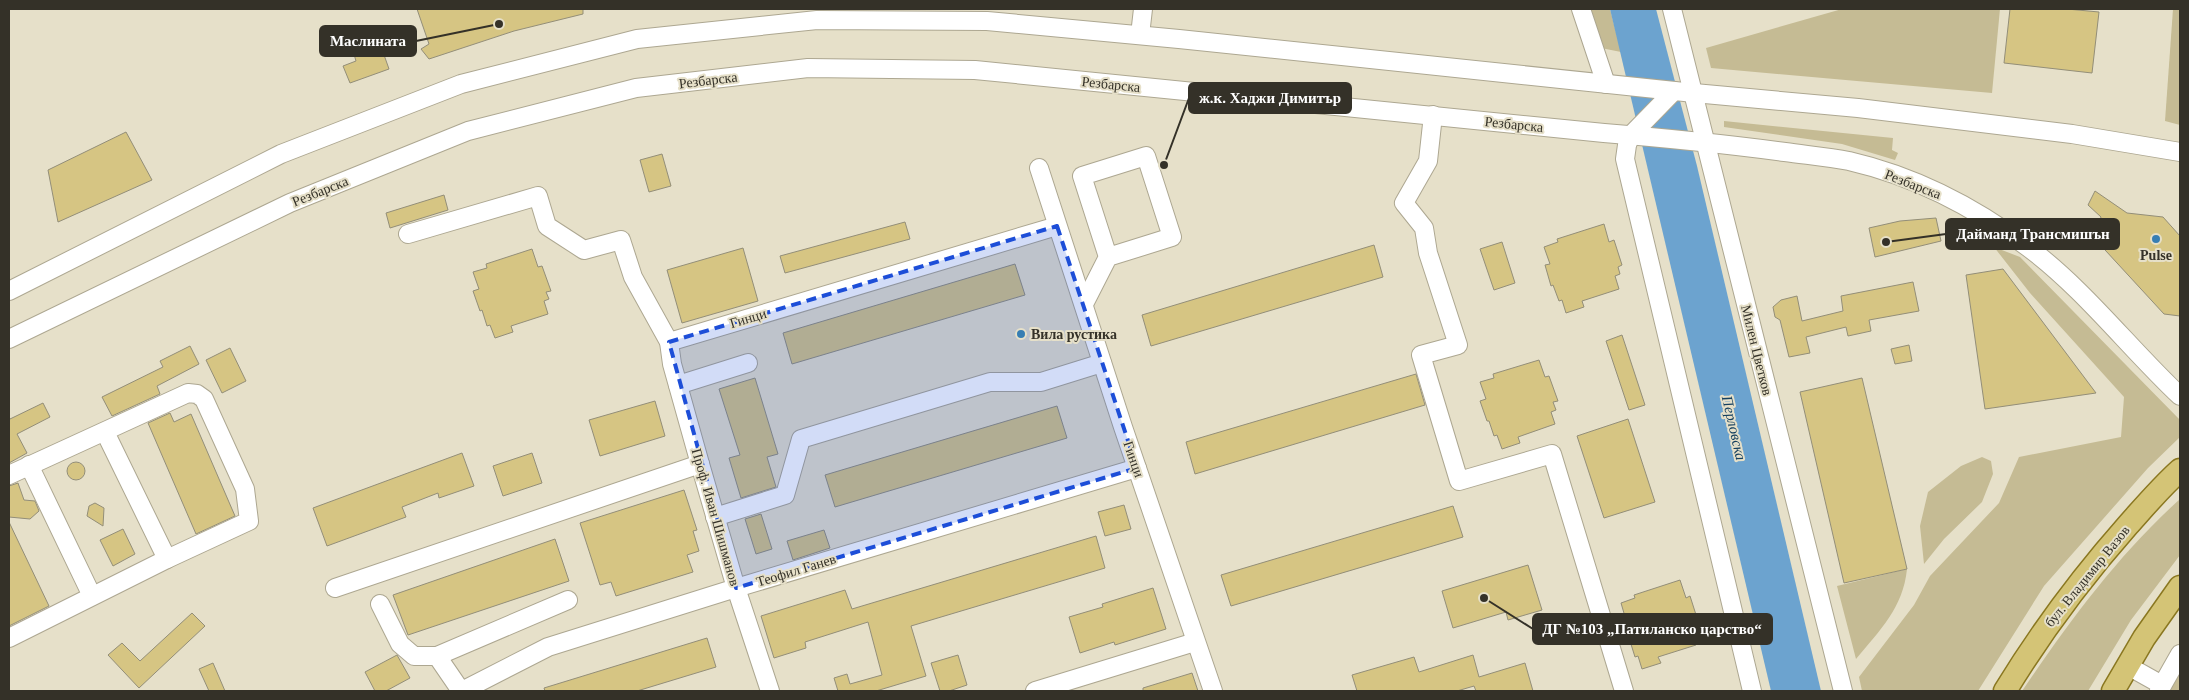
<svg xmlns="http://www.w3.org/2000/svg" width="2189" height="700" font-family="Georgia,serif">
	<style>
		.green { fill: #c5bb94 }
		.water { fill: #6ca3cf }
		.building { fill: #d6c583; stroke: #938e78 }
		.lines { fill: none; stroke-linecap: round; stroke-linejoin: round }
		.minor-casing { stroke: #ada791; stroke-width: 20 }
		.major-casing { stroke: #8a7720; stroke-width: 25 }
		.minor { stroke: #fff; stroke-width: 18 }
		.major { stroke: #d4c476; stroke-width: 22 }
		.marked { fill: #1d4ed8; fill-opacity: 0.2; stroke: #1d4ed8; stroke-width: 4; stroke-dasharray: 10 6; stroke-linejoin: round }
		.poi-dot { fill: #377eb3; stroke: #e6e0c9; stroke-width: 2 }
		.labels { text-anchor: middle; stroke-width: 4; stroke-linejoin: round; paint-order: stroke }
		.street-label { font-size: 14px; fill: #343128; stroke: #e6e0c9 }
		.poi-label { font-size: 14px; font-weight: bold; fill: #343128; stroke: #e6e0c9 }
		.water-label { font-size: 15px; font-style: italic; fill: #16405f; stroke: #e6e0c9 }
		.leader { fill: none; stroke: #343128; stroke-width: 2 }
		.callout-dot { fill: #343128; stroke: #e6e0c9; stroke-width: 2 }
		.callout { fill: #343128; stroke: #343128; stroke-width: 2 }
		.callout-label { font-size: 15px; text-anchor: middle; font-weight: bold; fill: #fff }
	</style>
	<rect width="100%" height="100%" fill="#e6e0c9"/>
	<g class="green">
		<path d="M1589,9h21l11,43 -20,-4z"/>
		<path d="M1842,9h158l-8,84 -281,-25 -5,-20z"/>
		<path d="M2173,9h7v116l-15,-4z"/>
		<path d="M1724,121l169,17 -1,12 6,3 -3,7 -53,-16 -118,-17z"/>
		<path d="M1994,247l26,10 160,163v17l-32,31 -104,118 -66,105h-116l-3,-14 55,-72 16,-29 69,-73 20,-46 102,-20 3,-40 -94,-104z"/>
		<path d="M1982,457l9,4 2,13 -11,28 -38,37 -20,25 -4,-38 8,-34 33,-26z"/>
		<path d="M2180,499v56l-49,65 -43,71h-66c47,-69 96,-136 158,-192z"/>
		<path d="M1907,569c-4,39 -27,61 -51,90l-19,-73z"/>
		<path d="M2180,671v20h-11z"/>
	</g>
	<path class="water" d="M1610,9h46l41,157 124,525h-50z"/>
	<g class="building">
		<path d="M417,9h166v5l-69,17 -85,28 -8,-10 8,-5z"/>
		<path d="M2010,9h57l32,3 -7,61 -88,-10z"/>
		<path d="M377,35l12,34 -39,14 -7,-17 13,-5 -5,-17z"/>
		<path d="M126,132l26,48 -94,42 -10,-52z"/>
		<path d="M662,154l9,32 -22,6 -9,-32z"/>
		<path d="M2095,191l32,22 36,4 17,19v80l-16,-2 -70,-76 7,-21 -13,-12z"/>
		<path d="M444,195l4,15 -58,18 -4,-15z"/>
		<path d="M1936,218l5,23 -66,16 -6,-29 31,-7z"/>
		<path d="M905,222l5,17 -125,34 -5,-17z"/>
		<path d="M1604,224l5,18 5,-2 8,25 -4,2 2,7 -5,2 4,13 -37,12 2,6 -18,6 -4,-13 -3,1 -6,-16 -2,1 -6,-21 5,-1 -6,-17 14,-5 -1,-3z"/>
		<path d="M1502,242l13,41 -21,7 -14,-41z"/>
		<path d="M1374,245l9,32 -232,69 -9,-31z"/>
		<path d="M743,248l15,53 -76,22 -15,-53z"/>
		<path d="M532,249l6,18 4,-1 9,25 -5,1 3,7 -5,2 4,13 -37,12 2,6 -18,6 -5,-13 -3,1 -5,-16 -2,1 -7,-20 6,-2 -6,-17 14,-4 -1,-4z"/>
		<path d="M1015,264l10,31 -233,69 -9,-31z"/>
		<path d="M2003,269l93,124 -111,16 -19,-134z"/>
		<path d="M1913,282l6,29 -50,9 2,11 -23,5 -2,-9 -40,10 4,16 -21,4 -9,-37 -5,-3 -2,-10 8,-7 16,-4 5,25 41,-10 -2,-15z"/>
		<path d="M1622,335l23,70 -16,5 -23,-69z"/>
		<path d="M1909,345l3,16 -17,3 -4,-15z"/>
		<path d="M190,346l9,18 -42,22 3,8 -48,22 -10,-19 61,-30 -3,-6z"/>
		<path d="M230,348l16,33 -24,12 -16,-33z"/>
		<path d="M1539,360l6,17 4,-1 9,25 -5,1 3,8 -5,2 4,12 -37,13 2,6 -18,6 -5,-14 -3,1 -5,-15h-2l-7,-20 6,-2 -6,-17 14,-4 -1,-4z"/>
		<path d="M1416,374l9,31 -230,69 -9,-32z"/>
		<path d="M755,378l23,76 -11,3 9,30 -35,11 -12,-40 11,-3 -21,-66z"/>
		<path d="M1862,378l45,191 -63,14 -44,-191z"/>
		<path d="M655,401l10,35 -65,20 -11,-36z"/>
		<path d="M43,403l7,14 -33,17 10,19 -18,10v-46l1,2z"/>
		<path d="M1057,406l10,32 -232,69 -10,-32z"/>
		<path d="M170,413l4,9 17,-8 44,102 -39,18 -48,-111z"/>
		<path d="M1628,419l27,83 -51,16 -27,-82z"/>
		<path d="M462,453l12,33 -35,12 -1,-5 -36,14 4,10 -79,29 -14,-38z"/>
		<path d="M532,453l10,30 -39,13 -10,-30z"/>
		<circle cx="76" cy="471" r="9"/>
		<path d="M18,483l6,17 11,1 4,10 -9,8 -21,-2v-31z"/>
		<path d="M684,490l13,40 -4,1 6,20 -12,4 6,17 -77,24 -5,-14 -11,3 -20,-62z"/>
		<path d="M95,503l9,5 -1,18 -16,-10 2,-10z"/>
		<path d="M1124,505l7,24 -26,7 -7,-24z"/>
		<path d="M1453,506l10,31 -232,69 -10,-31z"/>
		<path d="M761,514l11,35 -16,5 -11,-35z"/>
		<path d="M9,522l40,84 -40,20z"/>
		<path d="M123,529l12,25 -22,12 -13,-26z"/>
		<path d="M824,530l6,18 -37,12 -6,-19z"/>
		<path d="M1096,536l9,32 -194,58 15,50 -50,15h-38l-4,-13 13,-4 3,10 32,-9 -14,-53 -63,20 1,6 -32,10 -13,-42 84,-26 7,19z"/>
		<path d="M555,539l14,42 -161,54 -15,-40z"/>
		<path d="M1528,565l14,45 -34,10 -2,-8 -53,16 -11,-37z"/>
		<path d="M1680,580l6,18 4,-2 8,25 -4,2 2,7 -4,2 4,13 -38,12 3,6 -19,6 -4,-13 -3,1 -5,-16 -2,1 -7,-20 5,-2 -5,-17 14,-5 -1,-3z"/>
		<path d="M1153,588l13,41 -51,16 -1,-3 -34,11 -11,-36 34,-10 -1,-3z"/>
		<path d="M192,613l13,13 -66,62 -31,-33 14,-12 18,18z"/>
		<path d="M707,638l9,29 -79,24h-92l-1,-3z"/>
		<path d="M397,655l13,23 -24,13h-11l-10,-19z"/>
		<path d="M958,655l9,30 -18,6h-9l-9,-28z"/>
		<path d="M1473,655l6,22 46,-14 8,28h-57l-2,-5 -17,5h-100l-5,-16 62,-18 5,15z"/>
		<path d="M213,663l12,28h-16l-10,-22z"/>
		<path d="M1192,673l6,18h-55v-3z"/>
	</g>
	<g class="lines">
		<g class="minor-casing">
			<g id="minor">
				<path d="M1581,9l25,75"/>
				<path d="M1672,9l171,682"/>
				<path d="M1140,35l3,-26"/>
				<path d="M1674,91l-43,44 -4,10 -2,14 127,532"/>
				<path d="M1433,115l-5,46 -24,42 20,25 4,25 30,92 -37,10 38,126 93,-27 72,237"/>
				<path d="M1039,168l84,259 90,264"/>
				<path d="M408,234l130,-38 9,30 37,24 37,-10 12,37 36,65 3,22 28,100 36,124 34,103"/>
				<path d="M9,291l272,-137 180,-70 176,-45 180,-19 170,1 192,18 515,54 164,15 214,26 108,18"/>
				<path d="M1084,304l24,-47 -26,-81 64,-20 26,81 -64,20"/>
				<path d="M9,339l281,-136 178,-72 168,-43 172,-20 167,2 629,63c61,5 121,11 181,19 21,3 43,5 64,9 65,15 127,47 180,87 56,42 100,100 151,148"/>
				<path d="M669,342l388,-116"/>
				<path d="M678,385l70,-22"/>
				<path d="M105,432l62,127"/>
				<path d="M29,465l63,131"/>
				<path d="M9,475l179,-82 9,1 7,5 41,90 4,32 -82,38 -158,79"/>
				<path d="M715,517l70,-22 16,-56 189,-57h51l61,-19"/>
				<path d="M335,588l365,-124"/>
				<path d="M380,604l20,40 14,12h23l131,-56"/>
				<path d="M437,656l24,35"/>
				<path d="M2128,666l34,19"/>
				<path d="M462,691l86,-44 188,-59 401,-120"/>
				<path d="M1035,691l160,-49"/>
				<path d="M2159,691l21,-37"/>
			</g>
		</g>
		<g class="major-casing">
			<g id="major">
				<path d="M2005,691c36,-59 77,-114 123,-166 17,-19 33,-38 52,-55"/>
				<path d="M2113,691l31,-53 36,-51"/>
			</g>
		</g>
		<use href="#minor" class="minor"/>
		<use href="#major" class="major"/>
	</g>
	<path class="marked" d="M1057,226l80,242 -401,120 -67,-246z"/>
	<g class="poi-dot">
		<circle cx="2156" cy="239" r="5"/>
		<circle cx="1021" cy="334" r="5"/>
	</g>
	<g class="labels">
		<g class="street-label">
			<text transform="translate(708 80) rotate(-7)" y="5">Резбарска</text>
			<text transform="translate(1111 84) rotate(6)" y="5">Резбарска</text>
			<text transform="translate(1514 124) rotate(6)" y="5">Резбарска</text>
			<text transform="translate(1913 184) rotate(21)" y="5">Резбарска</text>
			<text transform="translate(320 191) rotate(-22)" y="5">Резбарска</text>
			<text transform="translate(748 318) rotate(-17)" y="5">Гинци</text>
			<text transform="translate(1757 350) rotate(76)" y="5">Милен Цветков</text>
			<text transform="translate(1134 459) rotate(71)" y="5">Гинци</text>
			<text transform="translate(716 517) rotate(74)" y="5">Проф. Иван Шишманов</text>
			<text transform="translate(796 570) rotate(-17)" y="5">Теофил Ганев</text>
			<text transform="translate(2087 576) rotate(-51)" y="5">бул. Владимир Вазов</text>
		</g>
		<g class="poi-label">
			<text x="2156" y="260">Pulse</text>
			<text x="1031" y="339" text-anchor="start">Вила рустика</text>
		</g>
		<g class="water-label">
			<text transform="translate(1734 428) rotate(77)" y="5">Перловска</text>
		</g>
	</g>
	<path class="leader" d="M499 24L416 41M1164 165L1189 98M1886 242L1946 234M1484 598L1533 629"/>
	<g class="callout-dot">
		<circle cx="499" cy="24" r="5"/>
		<circle cx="1164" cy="165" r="5"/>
		<circle cx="1886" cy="242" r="5"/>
		<circle cx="1484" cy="598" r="5"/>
	</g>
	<g class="callout">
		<rect x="320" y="26" width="96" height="30" rx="5"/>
		<rect x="1189" y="83" width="162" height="30" rx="5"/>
		<rect x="1946" y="219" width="173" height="30" rx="5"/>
		<rect x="1533" y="614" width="239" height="30" rx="5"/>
	</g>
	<g class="callout-label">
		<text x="368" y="46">Маслината</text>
		<text x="1270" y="103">ж.к. Хаджи Димитър</text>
		<text x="2033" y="239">Дайманд Трансмишън</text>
		<text x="1652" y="634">ДГ №103 „Патиланско царство“</text>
	</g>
	<rect width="2189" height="700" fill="none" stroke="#343128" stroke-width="20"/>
</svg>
